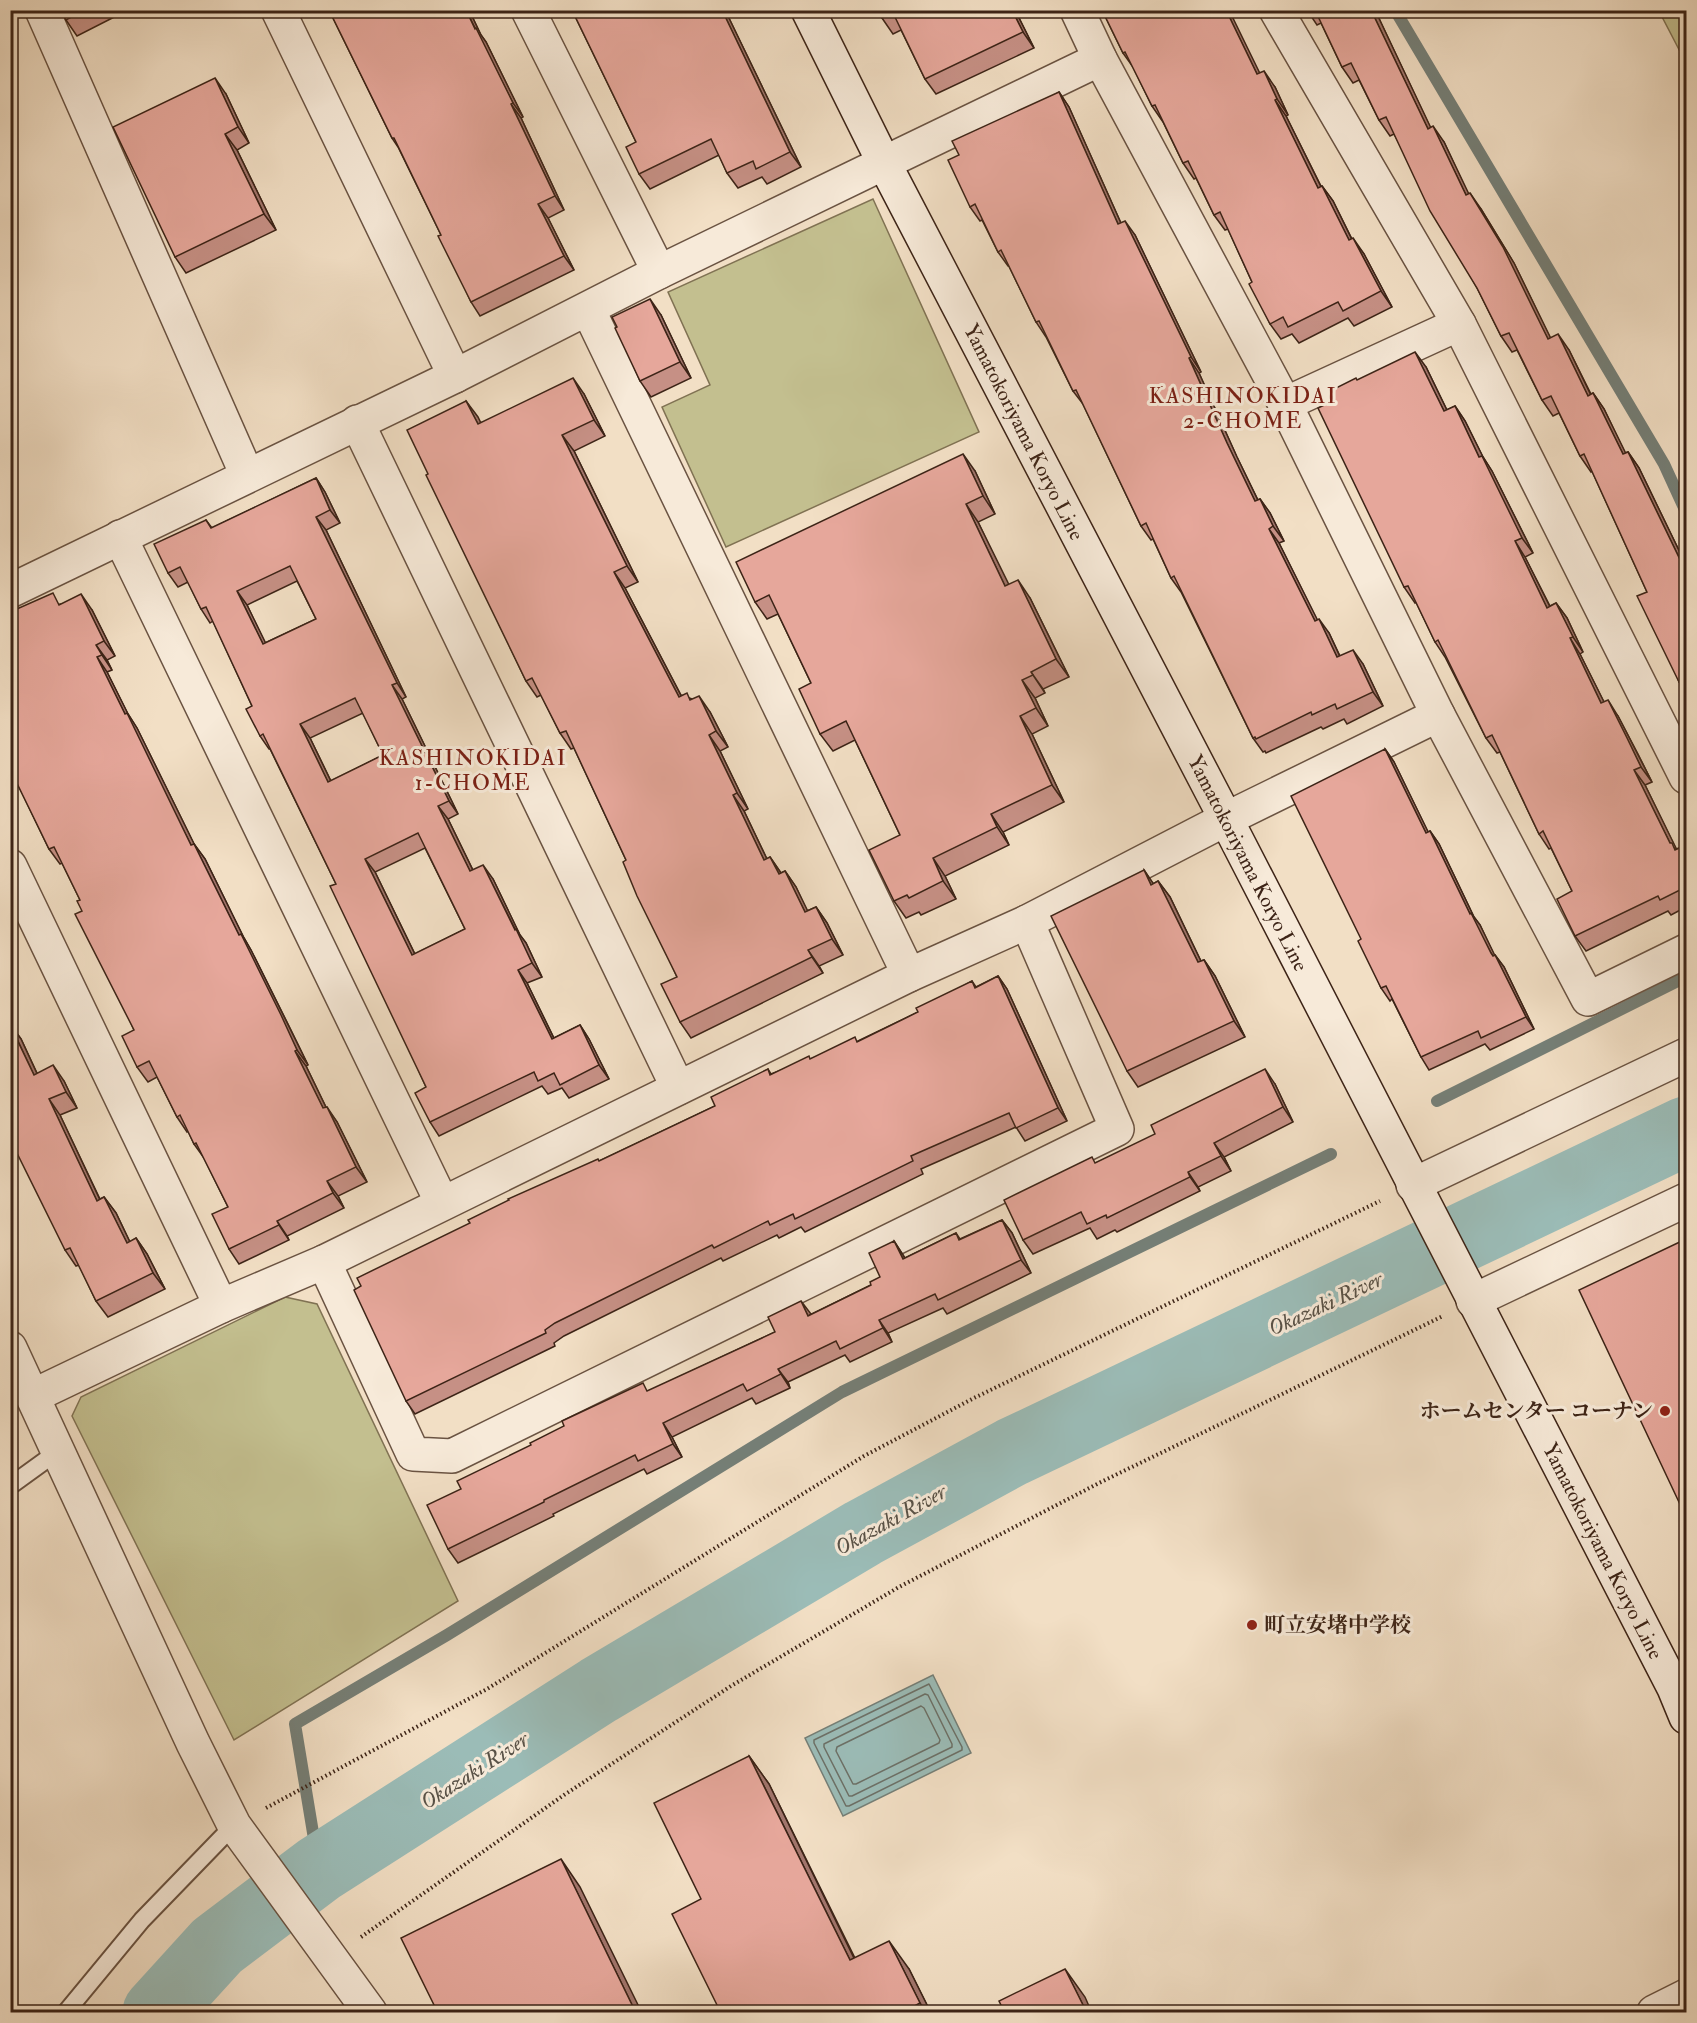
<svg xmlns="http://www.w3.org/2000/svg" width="1697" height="2023" font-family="'IM FELL Double Pica','Noto Serif JP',serif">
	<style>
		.green { fill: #c3bf8f; stroke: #807253; stroke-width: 1.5 }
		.water { fill: #9bbcb7; stroke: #757f77; stroke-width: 1.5 }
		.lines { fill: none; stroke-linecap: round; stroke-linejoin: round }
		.shore { stroke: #6c7067; stroke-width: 1.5 }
		.stream { stroke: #757f77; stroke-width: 12 }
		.river { stroke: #9bbcb7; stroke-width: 69 }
		.service-casing { stroke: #6a5342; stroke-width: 20 }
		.minor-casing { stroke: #6a5342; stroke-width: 36 }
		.tertiary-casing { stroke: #6a5342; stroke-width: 36 }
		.secondary-casing { stroke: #3d2417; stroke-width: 36 }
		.path { stroke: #3d2417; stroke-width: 4; stroke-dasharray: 1.5 3; stroke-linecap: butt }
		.service { stroke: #f7ead9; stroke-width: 16 }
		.minor { stroke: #f7ead9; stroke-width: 33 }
		.tertiary { stroke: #f7ead9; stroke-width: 33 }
		.secondary { stroke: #f7ead9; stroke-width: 33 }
		.wall { fill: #c69085; stroke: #3d2417; stroke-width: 1.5; fill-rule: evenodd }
		.shaded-wall { fill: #a1756c; stroke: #3d2417; stroke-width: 1.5 }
		.building { fill: #e6a79b; stroke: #3d2417; stroke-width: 1.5; fill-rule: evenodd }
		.poi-dot { fill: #8f2418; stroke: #f7ead9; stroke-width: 2 }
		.labels { text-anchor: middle; stroke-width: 6; stroke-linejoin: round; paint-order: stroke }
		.street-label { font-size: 21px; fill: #3d2417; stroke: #f7ead9 }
		.poi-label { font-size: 21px; font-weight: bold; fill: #3d2417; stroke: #f7ead9; text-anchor: end }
		.neighbourhood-label { font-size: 22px; letter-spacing: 1.5px; fill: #7a1f14; stroke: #f7ead9 }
		.water-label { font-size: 22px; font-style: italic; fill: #595247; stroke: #f7ead9 }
	</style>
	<rect width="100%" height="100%" fill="#f2dfc5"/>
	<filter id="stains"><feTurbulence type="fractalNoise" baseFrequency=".00333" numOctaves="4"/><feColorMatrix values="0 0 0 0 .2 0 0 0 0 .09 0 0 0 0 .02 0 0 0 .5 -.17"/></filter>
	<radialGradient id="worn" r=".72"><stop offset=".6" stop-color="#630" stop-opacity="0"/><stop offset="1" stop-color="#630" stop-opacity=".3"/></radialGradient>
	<g class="green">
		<path d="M1659,11h27v52z"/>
		<path d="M873,199l106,233 -253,115 -64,-140 48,-22 -42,-93z"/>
		<path d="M285,1297l32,7 141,297 -224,139 -162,-324 9,-19z"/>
	</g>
	<path class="water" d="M933,1675l38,78 -128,63 -38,-78z"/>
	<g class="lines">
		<g class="shore">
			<path d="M929,1684l33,63v3l-113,56h-3l-32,-63v-3z"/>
			<path d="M925,1694l3,1 24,49v3l-100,49h-3l-25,-49v-3z"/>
			<path d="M921,1706l3,2 16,32 -1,3 -83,41h-3l-17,-33 1,-4z"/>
		</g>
		<g class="stream">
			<path d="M1395,10l269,454 22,48"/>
			<path d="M1437,1101l249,-124"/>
			<path d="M319,1869l-24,-145 152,-89 395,-243 489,-238"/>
		</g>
		<path class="river" d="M157,2012l60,-66 102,-77 280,-179 264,-157 149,-81 674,-321"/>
		<g class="service-casing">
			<g id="service">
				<path d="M10,1486l47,-34"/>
				<path d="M66,2012l76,-92 92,-95"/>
			</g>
		</g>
		<g class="minor-casing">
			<g id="minor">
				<path d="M42,10l205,465"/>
				<path d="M278,10l177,366"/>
				<path d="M528,10l131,262"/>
				<path d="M1077,10l23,49 185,345 153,311 150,284 98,-48"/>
				<path d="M1276,10l183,314 227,453"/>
				<path d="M884,163l216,-104"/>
				<path d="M588,309l321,666"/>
				<path d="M1285,404l174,-80"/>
				<path d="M357,422l321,666"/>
				<path d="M120,537l322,666"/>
				<path d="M10,866l211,440"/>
				<path d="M1413,1185l273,-130"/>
				<path d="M324,1262l89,192 39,2 665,-327 -90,-207"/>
				<path d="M1473,1301l213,-101"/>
				<path d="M33,1396l188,-90 103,-44 585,-287 118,-53 199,-103 212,-104"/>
				<path d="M1654,2012l32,-16"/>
			</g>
		</g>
		<g class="tertiary-casing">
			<g id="tertiary">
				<path d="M10,591l445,-215 204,-104 225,-109"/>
				<path d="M10,1348l183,395 41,82 136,187"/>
			</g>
		</g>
		<g class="secondary-casing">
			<path id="secondary" d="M808,10l76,153 342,656 448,869 12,29"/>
		</g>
		<g class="path">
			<path d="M266,1808l221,-119 377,-233 110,-58 406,-197"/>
			<path d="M361,1937l203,-142 167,-109 168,-99 202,-105 342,-166"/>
		</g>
		<use href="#service" class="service"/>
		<use href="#minor" class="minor"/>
		<use href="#tertiary" class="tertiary"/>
		<use href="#secondary" class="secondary"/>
	</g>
	<g class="wall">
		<path d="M61,10h67l-51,26 -11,-16z"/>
		<path d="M329,10h140l12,25 5,7 37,75 -2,1 43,92 -16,8 26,52 -94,46 -9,-14 -30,-67 -43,-88 -6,-9z"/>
		<path d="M572,10h153l76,157 -34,17 -5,-7 -24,11 -11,-15 -8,-18 -69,34 -11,-15 -3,-32z"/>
		<path d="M878,10h137l19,38 -98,46 -11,-15 -24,-49 -8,4 -11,-16z"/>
		<path d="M1102,10l158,63 15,14 13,28 -2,1 35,70h1l11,15 19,38 12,15 28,53 -38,19 -6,-8 -49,25 -7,-9 -11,5 -11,-15 -18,-42 -24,-53 -3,1 -11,-15 -18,-37 -2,1 -11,-16 -20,-41 -11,-16 -19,-39 -10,-14z"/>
		<path d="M1307,10h68l55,117 14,15 24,52 13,15 33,54 36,75 19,12 22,44 2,-1 11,16 21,44 3,-1 11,16 47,97v127l-7,-10 -32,-90 -55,-121 -1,1 -11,-16 -21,-43 -6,3 -11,-16 -25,-50 -5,2 -11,-16 -24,-48 -83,-154 -4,2 -11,-16 -20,-40 -6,3 -11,-16 -21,-44 -4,2z"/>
		<path d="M1059,92l10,15 52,116 14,12 21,44 45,93 -2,1 38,84 21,43 2,-1 10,14 14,28 -5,2 38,77 12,13 11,23 23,8 20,42 -36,18 -3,-5 -21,10 -2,-2 -55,26 -1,-2 -2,1 -10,-14 -72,-146 -10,-14 -18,-39 -2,1 -10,-14 -58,-122 -10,-13 -27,-54 -10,-15 -27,-56h-1l-10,-14 -16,-32 -2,1 -10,-14 -11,-52z"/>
		<path d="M226,94l23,49 -12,7 39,80 -90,43 -11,-16z"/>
		<path d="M661,315l30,63 -40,19 -11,-16 -23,-54z"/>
		<path d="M1426,367l21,43 8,-4 10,15 18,36 9,14 41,82 -8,4 25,49 6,-3 11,15 16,34 -3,2 24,48 14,14 20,38 14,28 -7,3 31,64 10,-3v61l-15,8 -3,-4 -82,40 -11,-15 -3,-45 -21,-43 -2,1 -10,-15 -39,-82 -3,1 -11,-15 -41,-81 -10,-15 -19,-40 -1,1 -11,-16 -46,-207z"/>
		<path d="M584,394l21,42 -31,15 64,131 -13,6 56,107 11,4 18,13 18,35 -8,4 28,58 -4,2 23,48 3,-2 11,16 4,-2 11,16 11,24 9,-4 11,16 16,32 -24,11 4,7 -132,65 -11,-16 -3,-45 -51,-117 -52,-112 -3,1 -11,-16 -19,-38 -4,2 -11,-16 -98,-207 38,-73 14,22z"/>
		<path d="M975,471l20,43 -17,8 30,63 22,13 39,79 -26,12 2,4 -10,5 13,28 -16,8 32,68 -61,30 6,13 -64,31 11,23 -35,16 -2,-3 -13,6 -12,-17 6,-66 -45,-95 -22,11 -13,-17 -9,-51 -33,-69 -11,5 -12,-17z"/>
		<path d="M316,478l9,14 15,31 -14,7 80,167 -4,2 56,115 -10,5 25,51 20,9 27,56 6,8 16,34 -15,6 27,55 26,-13 9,14 20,40 -40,19 -7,-10 -14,6 -6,-8 -103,50 -9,-14 -4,-35 -90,-203 -66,-135h-1l-9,-13 -8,-30 -39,-85 -3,2 -9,-14 -13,-27 -10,5 -10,-14 38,-53 6,8zM297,581l19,38 -51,24 -18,-38zM363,713l20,42 -52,26 -21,-43zM425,848l40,81 -50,25 -40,-82z"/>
		<path d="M61,604l31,6 23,46 -8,4 5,10 -5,2 21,42 9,14 57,116 11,15 39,79 7,12 40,80 17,35 -2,1 20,41 11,15 30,60 -29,14 6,12 -57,28 2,4 -50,24 -10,-15 -1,-42 -24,-49 -10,-14 -6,-13 -1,1 -10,-15 -20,-40 -9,5 -11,-15 -3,-37 -52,-119 -2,-11 -18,-37 -2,1 -11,-15 -36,-75 -3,1v-163z"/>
		<path d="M1385,749l9,13 34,70 2,-1 9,13 35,73 6,8 14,30h1l9,12 30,62 -44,21 -5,-6 -56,26 -8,-13 -29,-58 -2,2 -9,-13 -20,-49z"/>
		<path d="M1144,870l9,14 5,-3 12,16 31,64 3,-1 11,16 30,61 -107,50 -11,-16z"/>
		<path d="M998,976l9,13 60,132 -42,20 -9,-14 -95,42 2,5 -118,58 -4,-5 -22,11 -2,-3 -54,26 -2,-3 -157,78 -10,7 1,3 -140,68 -9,-13 193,-240 116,-55 53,-37 3,5 87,-33 60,-29 54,-31 4,6z"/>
		<path d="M10,1024l11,15 16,34 27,8 13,27 -17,7 40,84 4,-2 12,16 14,29 6,-4 11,16 18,35 -57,28 -12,-16 -17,-36 -3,1 -11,-16z"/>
		<path d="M1275,1084l18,38 -69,35 7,14 -33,16 2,4 -83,41 -2,-2 -18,9 -7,-11 -57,26 -10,-14 73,-77z"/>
		<path d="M1002,1220l10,13 19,40 -84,41 -4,-6 -55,25 4,9 -42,20 -5,-7 -57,27 2,6 -34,16 -4,-6 -80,39 10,20 -35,17 -3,-5 -91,45 1,2 -96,47 -10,-14 13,-60 188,-98 126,-59 96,-47 9,-8 14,-36 11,17 51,-25 4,6z"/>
		<path d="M749,1756l20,28 86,174 54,11 22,44h-210l-20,-114z"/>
	</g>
	<g class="shaded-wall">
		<path d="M466,10h3l12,25 5,7 37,75 -10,-14z"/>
		<path d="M722,10h3l76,157 -11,-15z"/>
		<path d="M1012,10h3l19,38 -11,-16z"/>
		<path d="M1226,10h3l39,80 -11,-16z"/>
		<path d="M1371,10h4l64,135 -11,-16z"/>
		<path d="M1264,71l11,16 13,28 -11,-16z"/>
		<path d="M215,78l11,16 23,49 -11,-16z"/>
		<path d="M1059,92l10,15 59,132 -10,-15z"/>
		<path d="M1275,100l11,16 43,87 -11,-15z"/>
		<path d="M511,104l10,14 43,92 -9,-14z"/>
		<path d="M1433,126l11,16 33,69 -11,-16z"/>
		<path d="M225,134l12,16 39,80 -12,-16z"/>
		<path d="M1322,186l11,15 27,55 -11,-16z"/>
		<path d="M1470,193l11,16 33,54 45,92 -11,-16z"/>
		<path d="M538,204l10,14 26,52 -10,-14z"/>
		<path d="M1125,221l10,14 66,137 -10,-15z"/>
		<path d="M1353,238l11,16 28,53 -11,-16z"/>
		<path d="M650,299l11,16 30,63 -11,-16z"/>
		<path d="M1558,334l11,16 30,62 -11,-16z"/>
		<path d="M1415,352l11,15 29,60 -11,-16z"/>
		<path d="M1189,358l10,15 38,84 28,58 -10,-14 -28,-58z"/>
		<path d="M573,378l11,16 21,42 -11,-16z"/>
		<path d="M1593,393l11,16 30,61 -11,-16z"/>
		<path d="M466,401l12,16 11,23 -11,-16z"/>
		<path d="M1455,406l10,15 18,36 9,14 41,82 -11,-15 -43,-81z"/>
		<path d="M562,435l12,16 64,131 -11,-16z"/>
		<path d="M1628,452l11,16 47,97v7z"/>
		<path d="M963,454l12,17 20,43 -12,-18z"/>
		<path d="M316,478l9,14 15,31 -10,-13z"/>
		<path d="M1260,499l10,14 14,28 -11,-15z"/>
		<path d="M966,504l12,18 40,81 -13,-17z"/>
		<path d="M316,517l10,13 80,167 -9,-14z"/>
		<path d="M1269,529l10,14 46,92 -10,-14z"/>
		<path d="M1515,541l10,16 33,66 -11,-15z"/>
		<path d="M614,572l11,16 65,125 -11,-16z"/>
		<path d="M1018,580l12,18 39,79 -13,-18z"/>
		<path d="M237,591l10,14 26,53 -10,-14z"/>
		<path d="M81,594l11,16 23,46 -11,-15z"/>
		<path d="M1556,603l11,15 16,34 -10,-15z"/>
		<path d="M1319,619l10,14 18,39 -10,-15z"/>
		<path d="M1570,638l10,16 32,64 -11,-15z"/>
		<path d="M96,645l11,15 5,10 -10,-15z"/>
		<path d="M1353,650l10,14 20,42 -10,-14z"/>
		<path d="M97,657l10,15 21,42 9,14 65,132 -11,-15 -66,-131z"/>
		<path d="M1031,672l12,17 2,4z"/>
		<path d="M1022,680l13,18 13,28 -12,-18z"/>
		<path d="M392,685l10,14 56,115 -9,-13z"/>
		<path d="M699,696l11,16 18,35 -12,-16z"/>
		<path d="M1608,700l10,16 34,66 -11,-15z"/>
		<path d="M1020,716l12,18 32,68 -12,-17z"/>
		<path d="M300,724l10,14 28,58 -10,-14z"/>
		<path d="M709,735l11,16 28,58 -11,-16z"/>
		<path d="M1385,749l9,13 41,84 -9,-13z"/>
		<path d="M1634,770l11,15 32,65 5,8 -12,-15z"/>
		<path d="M733,795l11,16 31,65 -11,-16z"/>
		<path d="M438,806l10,13 32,66 -10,-14z"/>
		<path d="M991,814l12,18 6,13 -12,-18z"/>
		<path d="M1430,831l9,13 35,73 6,8 20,41 -9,-13 -21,-39z"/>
		<path d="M194,844l11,15 39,79 7,12 57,115 -11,-15 -58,-115z"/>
		<path d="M770,857l11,16 -2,1z"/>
		<path d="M933,858l12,18 11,23 -13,-18z"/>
		<path d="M365,859l10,13 47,97 -10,-14z"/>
		<path d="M483,865l10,14 27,56 6,8 16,34 -10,-14z"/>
		<path d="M1144,870l11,16 -4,-1z"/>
		<path d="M785,871l11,16 20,41 -11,-16z"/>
		<path d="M1158,881l12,16 39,81 -11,-16z"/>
		<path d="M816,907l11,16 16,32 -11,-16z"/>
		<path d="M808,950l11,16 4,7 -11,-16z"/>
		<path d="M1495,955l9,12 30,62 -8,-12z"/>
		<path d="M1204,960l11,16 30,61 -11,-16z"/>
		<path d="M518,970l9,13 34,70 -9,-14z"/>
		<path d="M998,976l9,13 60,132 -9,-13z"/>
		<path d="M10,1024l11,15 24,52 -11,-16z"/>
		<path d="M580,1025l9,14 20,40 -10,-14z"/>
		<path d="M295,1051l11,15 28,58 -11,-16z"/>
		<path d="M53,1065l11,16 13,27 -11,-16z"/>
		<path d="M1265,1069l10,15 18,38 -10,-15z"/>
		<path d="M49,1099l11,16 48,102 -11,-16z"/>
		<path d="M327,1107l10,15 30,60 -11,-15z"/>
		<path d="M1214,1143l10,14 7,14 -10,-15z"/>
		<path d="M1188,1172l10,15 2,4 -10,-14z"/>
		<path d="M327,1181l11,15 6,12 -11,-15z"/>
		<path d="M104,1197l12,16 22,46 -11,-16z"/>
		<path d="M1002,1220l10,13 19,40 -10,-13z"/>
		<path d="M277,1221l10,15 2,4 -10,-15z"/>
		<path d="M136,1238l11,16 18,35 -12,-16z"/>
		<path d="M894,1241l9,14 9,18 -9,-14z"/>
		<path d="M801,1301l10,13 -3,2z"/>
		<path d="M879,1320l9,13 4,9 -9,-14z"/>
		<path d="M778,1369l10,13 2,6 -9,-14z"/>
		<path d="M663,1423l9,14 10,20 -9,-13z"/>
		<path d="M749,1756l20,28 100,205 -19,-29z"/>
		<path d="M561,1859l19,28 62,126h-6z"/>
		<path d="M889,1941l20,28 22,44h-4l-7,-10z"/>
		<path d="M1065,1969l20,28 7,16h-5z"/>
	</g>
	<g class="building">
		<path d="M61,10h23l-18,10z"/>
		<path d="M329,10h137l9,19 1,-1 37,75 -2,1 44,92 -17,8 26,52 -93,46 -33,-66 3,-1 -47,-97h-2z"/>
		<path d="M572,10h150l68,142 -34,17 -3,-8 -26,12 -16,-34 -72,35 -13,-27 10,-5z"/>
		<path d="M878,10h134l11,22 -98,47 -32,-66 -11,5z"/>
		<path d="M1102,10h124l31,64 7,-3 13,28 -2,1 43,88 4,-2 27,54 4,-2 28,53 -38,20 -5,-9 -50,25 -5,-10 -13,7 -21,-40 3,-2 -32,-70 -6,3 -26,-54 -5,2 -28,-58 -3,1 -27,-54 -2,1z"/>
		<path d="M1315,10h56l57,119 5,-3 33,69 4,-2 33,54 45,92 10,-5 30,62 5,-3 30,61 5,-2 58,120v108v-2l-7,4 -42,-86 10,-4 -63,-138 -4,2 -29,-60 -9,4 -33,-67 -8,3 -24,-48 -47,-77 -44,-94 -7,3 -28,-57 -9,4z"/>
		<path d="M215,78l23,49 -13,7 39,80 -89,43 -62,-130z"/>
		<path d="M1059,92l59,132 7,-3 21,43 45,93 -2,1 38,85 28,58 5,-2 13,27 -4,3 46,92 4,-2 18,38 16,-7 20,42 -36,17 -2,-5 -23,11 -1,-3 -55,27 -1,-2 -2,1 -79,-162 -3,2 -25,-55 -5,3 -65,-136 -3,1 -34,-70 -3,1 -35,-72 -3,2 -23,-48 -5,3 -22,-47 11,-5 -7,-14z"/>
		<path d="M650,299l30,63 -40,19 -25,-53 2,-1 -5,-10z"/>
		<path d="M1415,352l29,59 11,-5 24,51 3,-1 40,82 -7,3 32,67 9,-5 17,34 -3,1 31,65 7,-3 19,38 14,29 -7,3 36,73h2l3,7 11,-5v42l-26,13 -2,-4 -83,40 -18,-37 15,-8 -29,-60 -4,3 -47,-99 -6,3 -48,-98 -3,2 -27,-56 -4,1 -86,-179 15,-7 -5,-9 28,-14 1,2z"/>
		<path d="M573,378l21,42 -32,15 65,131 -13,6 65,125 8,-4 3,7 9,-4 17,35 -7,4 28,58 -4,2 31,65 6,-3 9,17 6,-3 20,41 11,-5 16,32 -24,11 4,7 -132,65 -19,-38 16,-7 -40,-81 -14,-34 3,-2 -60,-129 -6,2 -28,-55 -6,3 -100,-206 2,-1 -21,-44 59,-29 12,23z"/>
		<path d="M963,454l20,42 -17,8 39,82 13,-6 38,79 -25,13 2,3 -11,5 14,28 -16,8 32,69 -61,29 6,13 -64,31 10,23 -34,17 -2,-3 -13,6 -25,-51 31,-15 -54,-114 -26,13 -21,-45 12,-6 -42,-88 -14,7 -19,-40z"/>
		<path d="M316,478l14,32 -14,7 81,166 -5,2 57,116 -11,5 32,65 13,-6 32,65 1,-1 16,34 -14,7 34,69 28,-14 19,40 -39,20 -6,-12 -16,8 -4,-9 -104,50 -15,-29 11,-6 -96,-201 6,-2 -73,-150 -3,2 -14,-27 6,-3 -46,-99 -5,2 -21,-42 -12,6 -14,-29 52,-24 5,8zM290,566l26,53 -53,25 -26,-53zM355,698l28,57 -55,27 -28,-58zM418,833l47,96 -53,26 -47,-96z"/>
		<path d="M53,593l6,12 22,-11 23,47 -8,4 6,10 -5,2 28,57 2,-1 64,132 3,-1 45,91 2,-1 40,81 16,35 -2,1 28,57 4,-1 29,60 -29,14 6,12 -56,28 2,4 -50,24 -17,-35 16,-7 -32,-64 -2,1 -14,-29 -3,2 -28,-56 -12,6 -15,-31 12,-6 -59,-116 7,-3 -5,-10 3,-1 -26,-53 -5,2 -39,-80v-157z"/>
		<path d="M1385,749l41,84 4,-2 40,83 1,-1 20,40 2,3 2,-1 31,62 -45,21 -3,-7 -57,26 -35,-71 -5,2 -23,-47 3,-2 -70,-143z"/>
		<path d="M1144,870l7,15 7,-4 40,81 6,-2 30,61 -107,50 -76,-155z"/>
		<path d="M998,976l60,132 -42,20 -7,-15 -98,43 2,5 -118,58 -2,-5 -23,11 -2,-4 -54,27 -2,-3 -157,78 -10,7 1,3 -140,68 -52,-111 7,-4 -4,-8 113,-55 -2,-3 41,-20 -1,-1 90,-40 1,2 116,-55 -4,-9 57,-28 2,6 39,-19 1,3 45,-22 2,5 61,-30 -2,-4 56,-27 3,7z"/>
		<path d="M10,1025l24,50 19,-10 13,27 -17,7 48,102 7,-4 23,46 9,-5 17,35 -57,28 -26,-53 -5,2 -55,-111z"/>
		<path d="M1265,1069l18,38 -69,36 7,13 -33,16 2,5 -83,41 -1,-3 -19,9 -6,-12 -58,28 -19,-40 88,-43 3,6 60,-29 -4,-9z"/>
		<path d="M1002,1220l19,40 -83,40 -3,-6 -56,26 4,8 -43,21 -4,-8 -58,28 3,5 -34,17 -4,-7 -80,39 10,21 -35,17 -3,-6 -91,45v2l-96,47 -21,-44 34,-16 -4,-8 74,-36 -1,-2 34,-17 -2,-5 81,-38 4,8 128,-59 -7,-15 33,-16 7,15 63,-31 -1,-3 10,-5 -11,-24 25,-12 9,18 53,-26 3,7z"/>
		<path d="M1686,1239v278l-107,-227z"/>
		<path d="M749,1756l101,204 39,-19 31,62 -18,10h-181l-49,-99 29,-15 -47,-96z"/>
		<path d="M561,1859l75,154h-198l-37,-75z"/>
		<path d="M1065,1969l22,44h-82l-6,-12z"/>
	</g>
	<g class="poi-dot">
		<circle cx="1665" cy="1411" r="6"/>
		<circle cx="1252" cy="1625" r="6"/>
	</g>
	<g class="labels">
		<g class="street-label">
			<text transform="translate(1024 432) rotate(63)" y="7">Yamatokoriyama Koryo Line</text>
			<text transform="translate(1248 863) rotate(63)" y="7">Yamatokoriyama Koryo Line</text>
			<text transform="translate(1603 1551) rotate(63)" y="7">Yamatokoriyama Koryo Line</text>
		</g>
		<g class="poi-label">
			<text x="1653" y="1418">ホームセンター コーナン</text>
			<text x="1264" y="1632" text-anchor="start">町立安堵中学校</text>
		</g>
		<g class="neighbourhood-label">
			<text x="1243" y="403">KASHINOKIDAI<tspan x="1243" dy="25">2-CHOME</tspan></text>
			<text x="473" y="765">KASHINOKIDAI<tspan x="473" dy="25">1-CHOME</tspan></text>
		</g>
		<g class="water-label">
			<text transform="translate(1325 1303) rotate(-25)" y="8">Okazaki River</text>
			<text transform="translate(890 1519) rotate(-29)" y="8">Okazaki River</text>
			<text transform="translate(474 1770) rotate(-33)" y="8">Okazaki River</text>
		</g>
	</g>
	<rect width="1697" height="2023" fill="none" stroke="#f2dfc5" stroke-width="36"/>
	<rect x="12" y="12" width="1673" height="1999" fill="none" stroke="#3d2417" stroke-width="3"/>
	<rect x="18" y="18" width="1661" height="1987" fill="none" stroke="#3d2417" stroke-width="1.5"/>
	<rect width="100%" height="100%" filter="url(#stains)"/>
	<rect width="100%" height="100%" fill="url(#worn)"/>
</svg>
